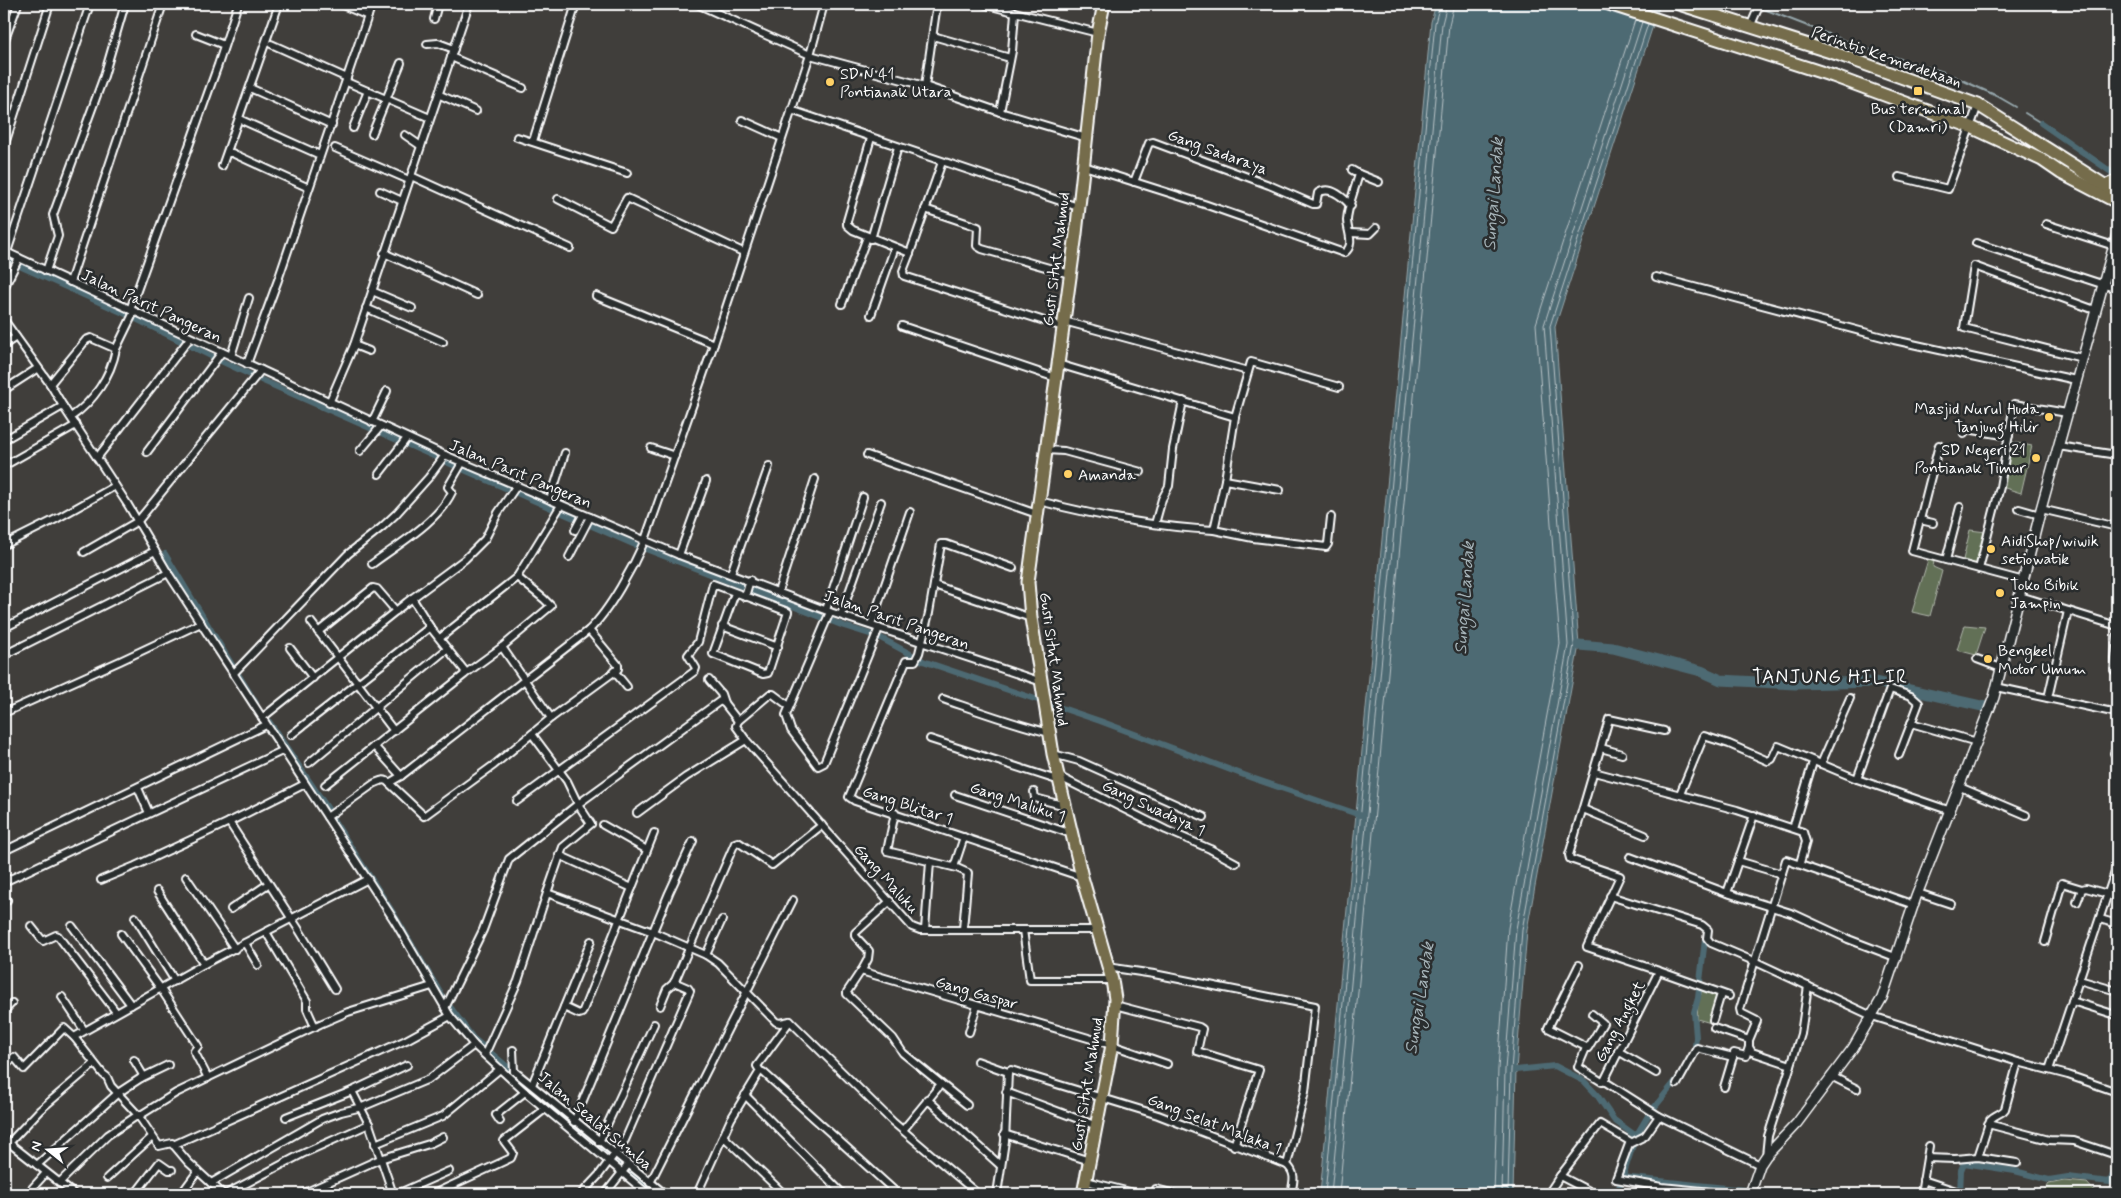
<svg xmlns="http://www.w3.org/2000/svg" width="2121" height="1198" font-family="Mynerve,sans-serif">
	<style>
		.green { fill: #626f57; stroke: #b0b7ab }
		.water { fill: #4e6a73; stroke: #95a6ab }
		.lines { fill: none; stroke-linecap: round; stroke-linejoin: round }
		.shore { stroke: #b8c3c7; stroke-width: 1 }
		.stream { stroke: #95a6ab; stroke-width: 2 }
		.canal { stroke: #4e6a73; stroke-width: 6 }
		.river { stroke: #4e6a73; stroke-width: 11 }
		.street-casing { stroke: #fff; stroke-width: 10 }
		.secondary-casing { stroke: #fff; stroke-width: 12 }
		.primary-casing { stroke: #fff; stroke-width: 14 }
		.highway-casing { stroke: #fff; stroke-width: 15 }
		.street { stroke: #2a2d2e; stroke-width: 6 }
		.secondary { stroke: #2a2d2e; stroke-width: 9 }
		.primary { stroke: #746c4b; stroke-width: 10 }
		.highway { stroke: #746c4b; stroke-width: 11 }
		.poi-dot { fill: #ffd166; stroke: #2a2d2e; stroke-width: 2 }
		.labels { text-anchor: middle; stroke-width: 5; stroke-linejoin: round; paint-order: stroke }
		.street-label { font-size: 16px; fill: #fff; stroke: #2a2d2e }
		.poi-label { font-size: 16px; fill: #fff; stroke: #2a2d2e; text-anchor: start }
		.water-label { font-size: 18px; font-style: italic; fill: #a6b4b9; stroke: #2a2d2e }
		.quarter-label { font-size: 19px; letter-spacing: 1px; fill: #fff; stroke: #2a2d2e }
	</style>
	<rect width="100%" height="100%" fill="#403e3b"/>
	<filter id="ink" filterUnits="userSpaceOnUse"><feTurbulence type="fractalNoise" baseFrequency=".02" numOctaves="2"/><feDisplacementMap in="SourceGraphic" scale="10" xChannelSelector="R" yChannelSelector="G"/><feConvolveMatrix kernelMatrix="1 2 1 2 8 2 1 2 1" color-interpolation-filters="sRGB"/></filter>
	<g filter="url(#ink)">
		<g class="green">
			<path d="M2012,442l20,4 -11,47 -19,-6z"/>
			<path d="M1970,530l16,2 -8,32 -15,-4z"/>
			<path d="M1928,560l6,1 -1,6 9,4 -12,45 -18,-4z"/>
			<path d="M1965,625l20,2 -9,28 -19,-5z"/>
			<path d="M1703,988l18,6 -10,29 -14,-4 1,-16z"/>
			<path d="M2064,1181l23,2 10,11h-55l7,-10z"/>
		</g>
		<path class="water" d="M1436,4h224l-105,323 24,318 -52,285 -11,140 -3,124h-193l111,-1172z"/>
		<g class="lines">
			<g class="shore">
				<path d="M1325,1194l110,-1171 5,-19"/>
				<path d="M1331,1194l111,-1170 5,-20"/>
				<path d="M1339,1194l110,-1169 5,-21"/>
				<path d="M1494,1194l4,-125 10,-141 52,-284 -24,-320 99,-304"/>
				<path d="M1502,1194l3,-124 11,-141 52,-284 -24,-320 98,-303"/>
				<path d="M1508,1194l3,-124 11,-140 52,-285 -24,-319 98,-302"/>
			</g>
			<g class="stream">
				<path d="M1750,4l4,1"/>
				<path d="M1764,9l100,39 80,24"/>
				<path d="M1953,76l44,20 19,11"/>
				<path d="M2025,113l16,10"/>
			</g>
			<g class="canal">
				<path d="M2041,123l76,53"/>
				<path d="M4,259l124,56 87,43"/>
				<path d="M221,361l32,15"/>
				<path d="M261,380l177,78"/>
				<path d="M444,461l189,83 211,82 35,11 44,24 177,60 152,57 111,38"/>
				<path d="M165,554l69,114"/>
				<path d="M238,674l18,29"/>
				<path d="M268,720l60,89"/>
				<path d="M333,819l59,92 52,88"/>
				<path d="M451,1008l22,30 43,36"/>
				<path d="M1694,1054l2,-17 -2,-25 4,-14 7,-59"/>
				<path d="M1516,1070l39,-4 29,15 13,14 17,25 22,16"/>
				<path d="M552,1106l101,88"/>
				<path d="M1622,1177l160,17"/>
				<path d="M1617,1194l19,-58 13,-22 30,-37"/>
				<path d="M1806,1194h61"/>
				<path d="M1902,1194h24"/>
				<path d="M1960,1194l1,-24 3,-7 51,8 34,9 19,-3 42,5 7,-18"/>
			</g>
			<path class="river" d="M1579,645l34,3 88,23 20,9 74,4 80,-2 111,25"/>
			<g class="street-casing">
				<g id="street">
					<path d="M340,4l28,12"/>
					<path d="M697,4l113,51 115,31 75,26 87,26"/>
					<path d="M983,4l115,29"/>
					<path d="M434,19l4,-15"/>
					<path d="M1750,27l10,-23"/>
					<path d="M196,34l28,11"/>
					<path d="M933,36l77,22"/>
					<path d="M4,42l14,-38"/>
					<path d="M271,44l76,34"/>
					<path d="M427,44l11,-1 16,6"/>
					<path d="M451,57l72,31"/>
					<path d="M349,83l81,35"/>
					<path d="M925,86l12,-82"/>
					<path d="M250,88l82,37"/>
					<path d="M440,95l36,16"/>
					<path d="M791,110l287,97"/>
					<path d="M1000,112l12,-61 3,-38"/>
					<path d="M239,119l81,36"/>
					<path d="M742,120l40,18"/>
					<path d="M353,128l15,-37"/>
					<path d="M372,134l29,-71"/>
					<path d="M405,135l16,11"/>
					<path d="M517,137l110,36"/>
					<path d="M871,138l-24,83v4l6,5 57,23 -7,18 1,5 159,51"/>
					<path d="M533,141l43,-137"/>
					<path d="M4,147l46,-143"/>
					<path d="M335,148l74,32"/>
					<path d="M227,153h5l77,35"/>
					<path d="M222,166l57,-162"/>
					<path d="M1084,166l120,38 140,49c12,-8 3,-22 3,-33 1,-15 8,-31 12,-46l-7,-4"/>
					<path d="M1359,174l20,8"/>
					<path d="M411,176l159,72"/>
					<path d="M1899,177l49,12 30,-84"/>
					<path d="M1134,182l15,-39 4,-1 116,43 44,19h3l2,-11c12,-8 25,4 33,13"/>
					<path d="M380,191l22,10"/>
					<path d="M558,199l53,27 16,-28 116,54"/>
					<path d="M925,209l53,18 -1,19 5,3 88,25"/>
					<path d="M2046,224l68,22"/>
					<path d="M1351,233l19,1 6,-6"/>
					<path d="M871,239l27,-92"/>
					<path d="M1976,243l141,46"/>
					<path d="M4,251l441,204 234,100 151,57 212,70"/>
					<path d="M7,252l83,-248"/>
					<path d="M384,253l93,42"/>
					<path d="M910,253l32,-91"/>
					<path d="M46,271l12,-35 -5,-21 51,-139 21,-72"/>
					<path d="M1656,277l238,63 182,40"/>
					<path d="M70,282l93,-278"/>
					<path d="M4,288l15,-30"/>
					<path d="M372,291l40,17"/>
					<path d="M596,296l118,48"/>
					<path d="M842,304l25,-67"/>
					<path d="M366,308l77,34"/>
					<path d="M130,310l88,-245 20,-61"/>
					<path d="M871,315l24,-68"/>
					<path d="M4,320l46,64 13,22 65,99 40,68 226,347 56,96 24,29 51,47 123,102"/>
					<path d="M1064,321l184,50"/>
					<path d="M902,326l154,52"/>
					<path d="M4,345l12,-8"/>
					<path d="M354,345l15,6"/>
					<path d="M231,356l18,-58"/>
					<path d="M2082,358l-118,-30 10,-62 121,44"/>
					<path d="M247,364l31,-84 94,-276"/>
					<path d="M1058,364l177,53"/>
					<path d="M50,384l36,-44 5,-2 25,11 18,-37"/>
					<path d="M4,390l34,-22"/>
					<path d="M329,403l25,-58 115,-341"/>
					<path d="M71,417c22,-15 40,-41 45,-68"/>
					<path d="M372,422l15,-31"/>
					<path d="M1964,434l3,-5 42,7"/>
					<path d="M4,440l59,-34"/>
					<path d="M1939,445l-27,106 112,30"/>
					<path d="M2058,446l59,9"/>
					<path d="M651,448l24,8"/>
					<path d="M1046,450l18,1 77,21"/>
					<path d="M360,451l21,-25"/>
					<path d="M147,452l75,-100"/>
					<path d="M867,455l170,59"/>
					<path d="M97,458l93,-120"/>
					<path d="M4,466l72,-41"/>
					<path d="M379,474l28,-36"/>
					<path d="M1225,480l55,10"/>
					<path d="M550,500l15,-47"/>
					<path d="M1039,501c58,15 116,26 175,29l11,-50 10,-63 16,-55 88,25"/>
					<path d="M2019,509l21,6"/>
					<path d="M2041,509l76,18"/>
					<path d="M1920,520l13,3"/>
					<path d="M1155,524l7,-25 7,-13 4,-37 10,-48"/>
					<path d="M575,530l8,-15"/>
					<path d="M1214,530l39,8 73,9 2,-3 3,-27"/>
					<path d="M4,545l54,-27 57,-32"/>
					<path d="M84,552l54,-31 123,-151"/>
					<path d="M679,555l27,-74"/>
					<path d="M569,557l21,-40"/>
					<path d="M1946,560l14,-53"/>
					<path d="M372,564c25,-19 66,-42 80,-72l-4,-5 14,-24"/>
					<path d="M1013,568l-67,-24h-5l-12,69 -10,40 -4,8h-9l-57,136 6,4 227,76"/>
					<path d="M1979,569l21,-82 14,-83 53,9"/>
					<path d="M731,573l38,-107"/>
					<path d="M934,585l97,33"/>
					<path d="M778,592l37,-113"/>
					<path d="M2020,596l97,30"/>
					<path d="M745,597l5,-17"/>
					<path d="M826,610l37,-113"/>
					<path d="M830,612l-44,103 5,15 27,36 6,-3 55,-135"/>
					<path d="M841,615l40,-113"/>
					<path d="M311,622l83,109"/>
					<path d="M871,625l39,-113"/>
					<path d="M722,626l56,21"/>
					<path d="M4,628l151,-77"/>
					<path d="M318,632l55,-44 4,1 19,22"/>
					<path d="M440,638l77,-61"/>
					<path d="M290,648l23,30"/>
					<path d="M4,655l164,-82"/>
					<path d="M1977,659l24,9"/>
					<path d="M2114,670l3,-34"/>
					<path d="M614,671l13,16"/>
					<path d="M233,674l115,-120 34,-27 14,-13 33,-37 16,-22"/>
					<path d="M465,674l37,-27"/>
					<path d="M709,680l12,14 3,9"/>
					<path d="M1996,687l121,26"/>
					<path d="M2048,698l20,-87"/>
					<path d="M943,699c35,12 70,25 107,34"/>
					<path d="M789,706l-16,-12h-3l-32,27 -2,5 10,14 166,187 8,3h176"/>
					<path d="M4,713l116,-52 81,-38"/>
					<path d="M262,718l145,-116 58,-43 20,-20 13,-26 19,-28"/>
					<path d="M551,718l-49,-71 49,-41 -7,-7 -27,-22 44,-72"/>
					<path d="M1911,723l66,19"/>
					<path d="M1664,731l-55,-12 -40,136 1,4 50,17 -33,71 72,24 -55,110 55,35 101,49"/>
					<path d="M532,734l35,47 11,23 13,20 -28,23 -16,46"/>
					<path d="M291,735l139,-108"/>
					<path d="M930,739l130,42"/>
					<path d="M374,746l27,30"/>
					<path d="M1601,748l21,6"/>
					<path d="M2114,753l3,1"/>
					<path d="M1053,754l26,7 125,56"/>
					<path d="M309,763l138,-114"/>
					<path d="M1821,764l29,-66"/>
					<path d="M1594,772l143,38 66,22 3,10 -6,21"/>
					<path d="M1060,777l106,53 44,19 26,14"/>
					<path d="M1857,779l33,-90 21,7 8,7 -20,52"/>
					<path d="M389,783l35,33 70,-51 57,-47 67,-49v-4l-29,-35"/>
					<path d="M325,785l139,-110 1,-4 -35,-44 -18,-29"/>
					<path d="M1960,787l66,28"/>
					<path d="M138,788l11,25"/>
					<path d="M1034,792l1,6 31,8"/>
					<path d="M1680,794l24,-58 25,8 39,17 4,-2 6,-13 79,33 94,32"/>
					<path d="M955,795l117,39"/>
					<path d="M517,801l178,-130 1,-3 -8,-13 10,-13 15,-58 75,28 -20,61 -5,1 -50,-20 22,-61"/>
					<path d="M1583,809l62,26"/>
					<path d="M637,813l49,-36 60,-37"/>
					<path d="M895,813l-8,38 70,17 11,5 -5,56"/>
					<path d="M327,817l48,-34c5,-2 10,-5 14,0l12,-7 188,-146c21,-20 44,-63 56,-90l69,-196 96,-289 14,-51"/>
					<path d="M229,822l76,-38"/>
					<path d="M603,825l44,25"/>
					<path d="M1793,828l20,-66"/>
					<path d="M4,851l262,-126"/>
					<path d="M559,855l73,33"/>
					<path d="M1630,857l97,36 67,21 54,25 47,18"/>
					<path d="M1738,861l44,13"/>
					<path d="M954,867l10,-30"/>
					<path d="M186,877l49,72"/>
					<path d="M101,880l34,-14 94,-44 70,108 36,59"/>
					<path d="M4,882l278,-131"/>
					<path d="M157,891l47,73"/>
					<path d="M1727,893l27,-78"/>
					<path d="M1918,893l33,11"/>
					<path d="M4,896l3,4 -3,4"/>
					<path d="M1610,896l92,29 6,5 -1,8 4,5 45,19 116,54 146,46 50,13 49,17"/>
					<path d="M2077,902l5,-13 4,-1 22,6"/>
					<path d="M231,909l37,-25"/>
					<path d="M135,917l40,64"/>
					<path d="M2100,919l17,5"/>
					<path d="M31,926l12,15 13,-6 2,1 58,76"/>
					<path d="M72,926l59,79"/>
					<path d="M925,930l5,-68"/>
					<path d="M1023,930l7,50h82"/>
					<path d="M266,932l41,69v8l8,18"/>
					<path d="M121,934l40,55 37,57 -4,5 14,27"/>
					<path d="M2045,942l17,-59 20,6"/>
					<path d="M245,943l13,22"/>
					<path d="M706,955l16,-35"/>
					<path d="M1579,965l-31,63 40,20 15,-25 -11,-9"/>
					<path d="M1107,967l47,7 161,32 -10,86 -18,73"/>
					<path d="M862,970l6,-11 1,-8 -14,-15v-3l35,-32"/>
					<path d="M1659,971l70,25"/>
					<path d="M2079,980l38,11"/>
					<path d="M62,997l22,33"/>
					<path d="M2072,1001l44,14"/>
					<path d="M1115,1005l84,22 3,2 -5,22 62,19 -25,76"/>
					<path d="M660,1006l7,-17 7,-6 61,-140 3,-1 34,23 50,-40"/>
					<path d="M564,1007l15,7 3,-1 72,-180"/>
					<path d="M445,1008l38,-78 26,-71 69,-55 142,-103 4,2 14,18"/>
					<path d="M4,1011l8,-8"/>
					<path d="M1713,1020l8,-26"/>
					<path d="M1714,1028l35,12v7l3,5 39,13"/>
					<path d="M969,1032l8,-26"/>
					<path d="M1749,1040l8,-19 -16,-8 -1,-4 46,-149 128,45"/>
					<path d="M1586,1048l-8,19 24,15 2,-1"/>
					<path d="M513,1050l1,21"/>
					<path d="M1618,1051l38,22"/>
					<path d="M485,1054l33,-73 29,-88 106,39 53,23 12,8 58,59 4,1 10,-2 103,101 85,72"/>
					<path d="M1733,1057l1,-4 12,3 3,-9"/>
					<path d="M134,1060l9,15 -2,3"/>
					<path d="M977,1061l31,11"/>
					<path d="M4,1067l10,-10 10,12 40,-41 10,9"/>
					<path d="M2049,1070l68,-204"/>
					<path d="M514,1071l151,123"/>
					<path d="M760,1071l3,1 135,122"/>
					<path d="M1831,1076l26,13"/>
					<path d="M1677,1084l20,-36 36,9 -9,30"/>
					<path d="M532,1085l59,-144"/>
					<path d="M352,1091l17,33 24,70"/>
					<path d="M1006,1092l91,34"/>
					<path d="M745,1095l98,99"/>
					<path d="M927,1099l74,67"/>
					<path d="M967,1105l-64,-52 -10,-15 -46,-44v-2l14,-21 251,74 55,19"/>
					<path d="M139,1116l37,-23 144,-69 28,-12 84,-26"/>
					<path d="M1659,1116l-14,20 -16,8 -13,35 46,8 70,7"/>
					<path d="M286,1117l66,-26 55,-26"/>
					<path d="M500,1121l-4,-6 29,-23"/>
					<path d="M574,1122l95,-229 24,-52"/>
					<path d="M1988,1124l61,16 25,1 42,14 1,-1"/>
					<path d="M903,1130l38,-46"/>
					<path d="M1004,1134l86,27"/>
					<path d="M723,1136l61,58"/>
					<path d="M4,1139l70,55"/>
					<path d="M599,1142l55,-118"/>
					<path d="M9,1143l31,-33 54,-46"/>
					<path d="M375,1144l68,-28 57,-47"/>
					<path d="M173,1145l233,-105 44,-24"/>
					<path d="M1766,1156l2,-20 33,-102 7,-48"/>
					<path d="M1978,1157l12,-37c5,-6 12,-6 15,-11l13,-47"/>
					<path d="M1927,1158l28,1 23,-2 39,6"/>
					<path d="M37,1165l81,-72 23,-15 27,-13"/>
					<path d="M1560,1176l40,-52 31,18"/>
					<path d="M107,1178l45,-41"/>
					<path d="M1923,1180l42,14"/>
					<path d="M1086,1181l52,13"/>
					<path d="M59,1183l49,-48 30,-20"/>
					<path d="M211,1183l111,-64 19,-7 21,-5 67,-28 45,-34"/>
					<path d="M650,1183l143,-283"/>
					<path d="M27,1194l19,-21"/>
					<path d="M135,1194l24,-31 10,7h3"/>
					<path d="M181,1194l17,-23"/>
					<path d="M223,1194l-35,-32 -16,-19 -13,3 -21,-31 -27,-29 -4,-9 -4,-3 -29,-37 130,-73 164,-85"/>
					<path d="M226,1194l76,-40 67,-30"/>
					<path d="M302,1194l78,-35 49,-15 14,-7"/>
					<path d="M397,1194l52,-23"/>
					<path d="M433,1194l78,-36 2,-5 -9,-12 41,-32"/>
					<path d="M581,1194l18,-19 26,-35 65,-149 -2,-3 -14,-6"/>
					<path d="M605,1194l23,-29"/>
					<path d="M697,1194l34,-75 29,-48 -3,-5 33,-45"/>
					<path d="M997,1194l8,-53 3,-69 3,-2 147,45 129,50c10,9 6,18 4,29"/>
					<path d="M1155,1194l1,-5 19,5"/>
					<path d="M1548,1194l12,-18 35,18"/>
					<path d="M1921,1194l8,-48"/>
				</g>
			</g>
			<g class="secondary-casing">
				<path id="secondary" d="M1750,1194l10,-29 6,-9 31,-33 56,-75 29,-50 34,-101 78,-200 47,-188 76,-275"/>
			</g>
			<g class="primary-casing">
				<path id="primary" d="M2104,186l13,-6"/>
			</g>
			<g class="highway-casing">
				<g id="highway">
					<path d="M1609,4l224,72 138,51 71,33 19,13 56,29"/>
					<path d="M1679,4l158,50 141,51 139,88"/>
					<path d="M1083,1194l29,-149 3,-46 -3,-19 -30,-103 -29,-123 -22,-136 -3,-36 48,-348 22,-201 6,-29"/>
				</g>
			</g>
			<use href="#street" class="street"/>
			<use href="#secondary" class="secondary"/>
			<use href="#primary" class="primary"/>
			<use href="#highway" class="highway"/>
		</g>
	</g>
	<g class="poi-dot">
		<circle cx="830" cy="82" r="5"/>
		<rect x="1913" y="86" width="10" height="10" rx="2.5"/>
		<circle cx="2049" cy="417" r="5"/>
		<circle cx="2036" cy="458" r="5"/>
		<circle cx="1068" cy="474" r="5"/>
		<circle cx="1991" cy="549" r="5"/>
		<circle cx="2000" cy="593" r="5"/>
		<circle cx="1988" cy="659" r="5"/>
	</g>
	<g class="labels">
		<g class="street-label">
			<text transform="translate(1887 56) rotate(19)" y="6">Perintis Kemerdekaan</text>
			<text transform="translate(1218 151) rotate(20)" y="6">Gang Sadaraya</text>
			<text transform="translate(1055 259) rotate(-83)" y="6">Gusti Situt Mahmud</text>
			<text transform="translate(152 305) rotate(25)" y="6">Jalan Parit Pangeran</text>
			<text transform="translate(521 473) rotate(23)" y="6">Jalan Parit Pangeran</text>
			<text transform="translate(897 619) rotate(19)" y="6">Jalan Parit Pangeran</text>
			<text transform="translate(1055 659) rotate(82)" y="6">Gusti Situt Mahmud</text>
			<text transform="translate(1018 801) rotate(18)" y="6">Gang Maluku 1</text>
			<text transform="translate(908 804) rotate(18)" y="6">Gang Blitar 1</text>
			<text transform="translate(1154 807) rotate(25)" y="6">Gang Swadaya 1</text>
			<text transform="translate(887 878) rotate(48)" y="6">Gang Maluku</text>
			<text transform="translate(977 992) rotate(16)" y="6">Gang Gaspar</text>
			<text transform="translate(1619 1021) rotate(-62)" y="6">Gang Angket</text>
			<text transform="translate(1086 1084) rotate(-81)" y="6">Gusti Situt Mahmud</text>
			<text transform="translate(596 1120) rotate(40)" y="6">Jalan Sealat Sumba</text>
			<text transform="translate(1215 1123) rotate(21)" y="6">Gang Selat Malaka 1</text>
		</g>
		<g class="poi-label">
			<text x="840" y="79">SD N 41<tspan x="840" dy="18">Pontianak Utara</tspan></text>
			<text x="1918" y="114" text-anchor="middle">Bus terminal<tspan x="1918" dy="18">(Damri)</tspan></text>
			<text x="2039" y="414" text-anchor="end">Masjid Nurul Huda<tspan x="2039" dy="18">Tanjung Hilir</tspan></text>
			<text x="2026" y="455" text-anchor="end">SD Negeri 21<tspan x="2026" dy="18">Pontianak Timur</tspan></text>
			<text x="1078" y="480">Amanda</text>
			<text x="2001" y="546">AidiShop/wiwik<tspan x="2001" dy="18">setiowatik</tspan></text>
			<text x="2010" y="590">Toko Bibik<tspan x="2010" dy="18">Jampin</tspan></text>
			<text x="1998" y="656">Bengkel<tspan x="1998" dy="18">Motor Umum</tspan></text>
		</g>
		<g class="water-label">
			<text transform="translate(1493 194) rotate(-86)" y="6">Sungai Landak</text>
			<text transform="translate(1464 598) rotate(-86)" y="6">Sungai Landak</text>
			<text transform="translate(1419 998) rotate(-81)" y="6">Sungai Landak</text>
		</g>
		<g class="quarter-label">
			<text x="1830" y="683">TANJUNG HILIR</text>
		</g>
	</g>
	<rect width="2121" height="1198" fill="none" stroke="#2a2d2e" stroke-width="20"/>
	<rect x="10" y="10" width="2101" height="1178" fill="none" stroke="#fff" stroke-width="2" filter="url(#ink)"/>
	<g transform="translate(48 1150) rotate(287)" stroke="#2a2d2e" stroke-width="4" paint-order="stroke">
	<path d="M0-4L9 19L0 12L-9 19Z" fill="#ffffff"/>
	<text y="-8" font-size="14" font-weight="bold" text-anchor="middle" fill="#ffffff">N</text>
	</g>
</svg>
